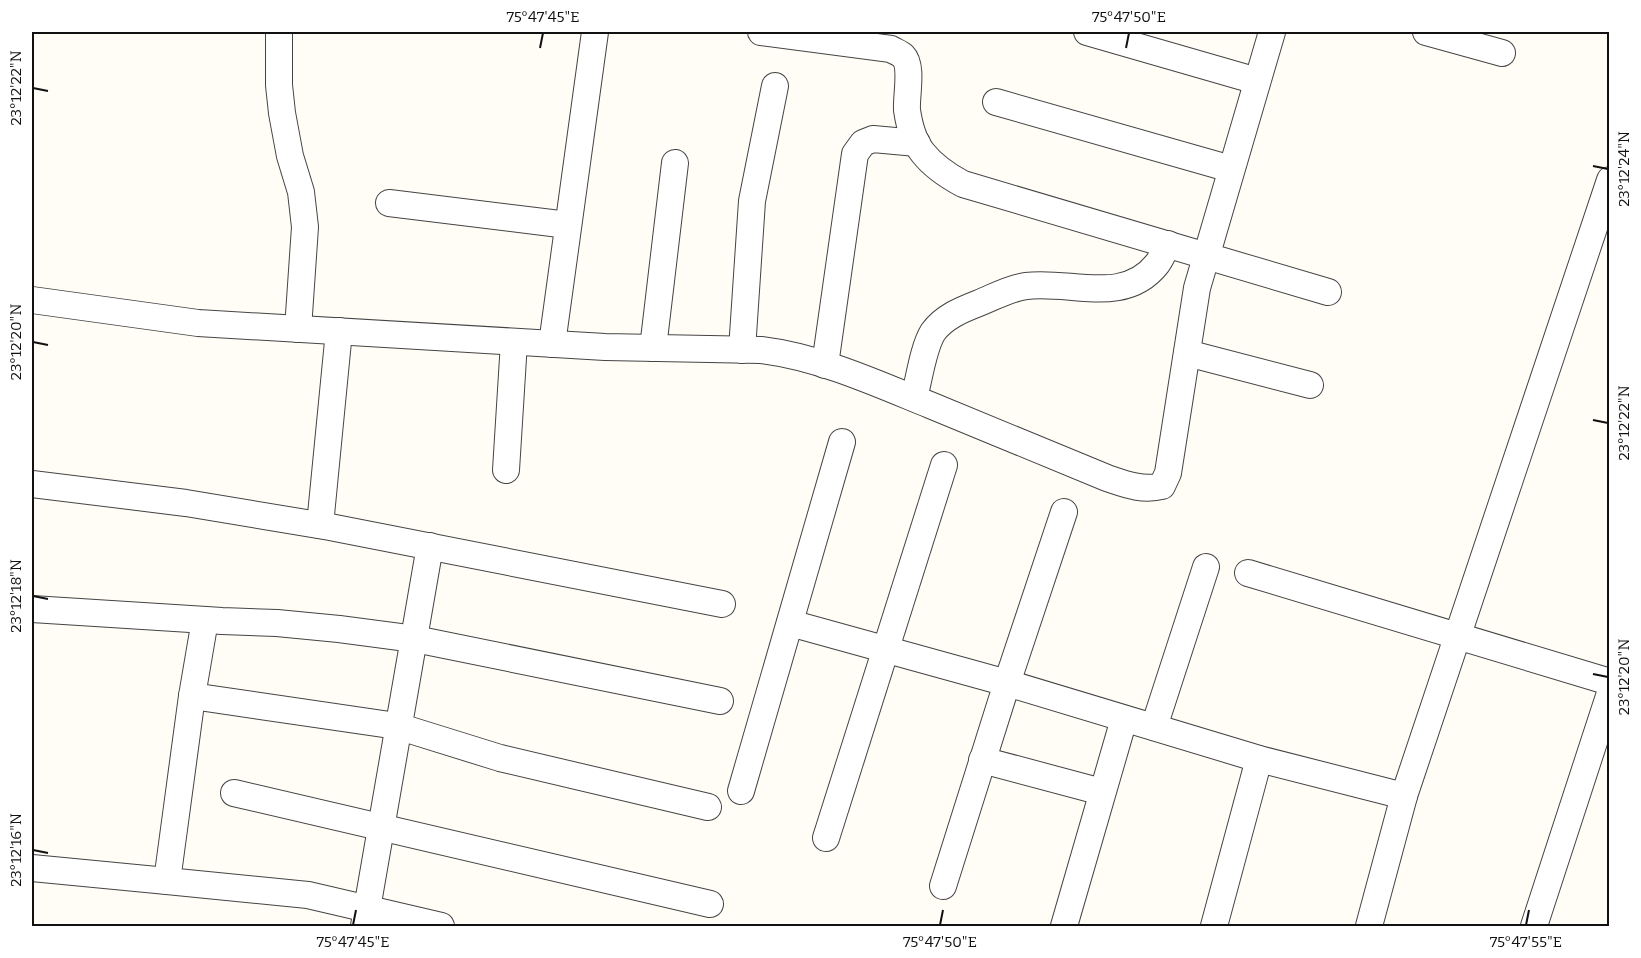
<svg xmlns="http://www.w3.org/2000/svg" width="1641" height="958" font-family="Bitter,serif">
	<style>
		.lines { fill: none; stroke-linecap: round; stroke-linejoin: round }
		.minor-casing { stroke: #444; stroke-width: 28 }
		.minor { stroke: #fff; stroke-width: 26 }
		.ticks { fill: none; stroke: #111; stroke-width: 2 }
		.neatline { fill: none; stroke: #111; stroke-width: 2 }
		.ticks-label { font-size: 15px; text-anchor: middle; fill: #111 }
	</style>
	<rect width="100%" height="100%" fill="#fffdf5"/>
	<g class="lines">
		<g class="minor-casing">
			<g id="minor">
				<path d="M279,32v53l3,28 8,43 11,36 4,35 -7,102"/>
				<path d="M761,32l130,17c3,2 9,4 12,7 10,10 3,40 4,54 2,14 7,32 16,43 11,14 25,23 40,31l365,108"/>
				<path d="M1087,32l170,49"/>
				<path d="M1426,32l76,21"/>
				<path d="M996,102l235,67"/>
				<path d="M389,203l179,22"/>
				<path d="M32,300l166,23 407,24 156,3c58,7 115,33 169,55 59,24 118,49 177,73 18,6 35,13 55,8l6,-13 29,-185 75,-256"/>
				<path d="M552,344l43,-312"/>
				<path d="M653,348l22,-185"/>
				<path d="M742,350l10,-149 23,-115"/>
				<path d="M1187,353l123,32"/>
				<path d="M825,365l30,-211 8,-11 10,-4 44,4"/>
				<path d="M914,398c5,-18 9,-50 19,-66 11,-15 28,-22 46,-29 15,-6 31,-15 47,-17 44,-6 98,20 131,-22 4,-5 7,-13 11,-20"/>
				<path d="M506,470l8,-128"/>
				<path d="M32,484l154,19 144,24 392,77"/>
				<path d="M320,525l19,-194"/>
				<path d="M1248,573l362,109"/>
				<path d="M32,609l190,12 55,2 62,6 76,10 305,62"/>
				<path d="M790,623l217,60 252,76 145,37"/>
				<path d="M192,696l205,30 103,32 208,49"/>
				<path d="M1154,727l52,-160"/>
				<path d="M982,760l120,32"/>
				<path d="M741,791l101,-349"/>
				<path d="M234,793l476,111"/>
				<path d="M826,838l118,-373"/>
				<path d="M32,868l135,13 25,-185 13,-76"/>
				<path d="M167,881l141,14 133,31"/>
				<path d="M943,886l64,-203 57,-171"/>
				<path d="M364,926l66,-380"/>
				<path d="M1064,926l60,-207"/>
				<path d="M1214,926l45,-167"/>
				<path d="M1369,926l35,-130 206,-616"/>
				<path d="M1534,926l76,-233"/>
			</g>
		</g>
		<use href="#minor" class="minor"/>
	</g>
	<path class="ticks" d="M540,48l3,-15M1126,48l3,-15M33,88l15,3M1593,166l15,3M33,342l15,3M1593,420l15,3M33,596l15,3M1593,674l15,3M33,850l15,3M353,925l3,-15M940,925l3,-15M1526,925l3,-15"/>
	<rect width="1641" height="958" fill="none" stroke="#ffffff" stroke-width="66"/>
	<rect x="33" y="33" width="1575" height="892" class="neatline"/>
	<g class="ticks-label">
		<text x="543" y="22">75°47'45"E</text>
		<text x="1129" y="22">75°47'50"E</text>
		<text transform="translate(16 88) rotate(-90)" y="5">23°12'22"N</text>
		<text transform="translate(1624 169) rotate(-90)" y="5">23°12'24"N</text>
		<text transform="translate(16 342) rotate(-90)" y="5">23°12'20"N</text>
		<text transform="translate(1624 423) rotate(-90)" y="5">23°12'22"N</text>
		<text transform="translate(16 596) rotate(-90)" y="5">23°12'18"N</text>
		<text transform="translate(1624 677) rotate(-90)" y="5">23°12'20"N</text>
		<text transform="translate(16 850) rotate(-90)" y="5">23°12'16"N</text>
		<text x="353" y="947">75°47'45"E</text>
		<text x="940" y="947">75°47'50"E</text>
		<text x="1526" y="947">75°47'55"E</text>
	</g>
</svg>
